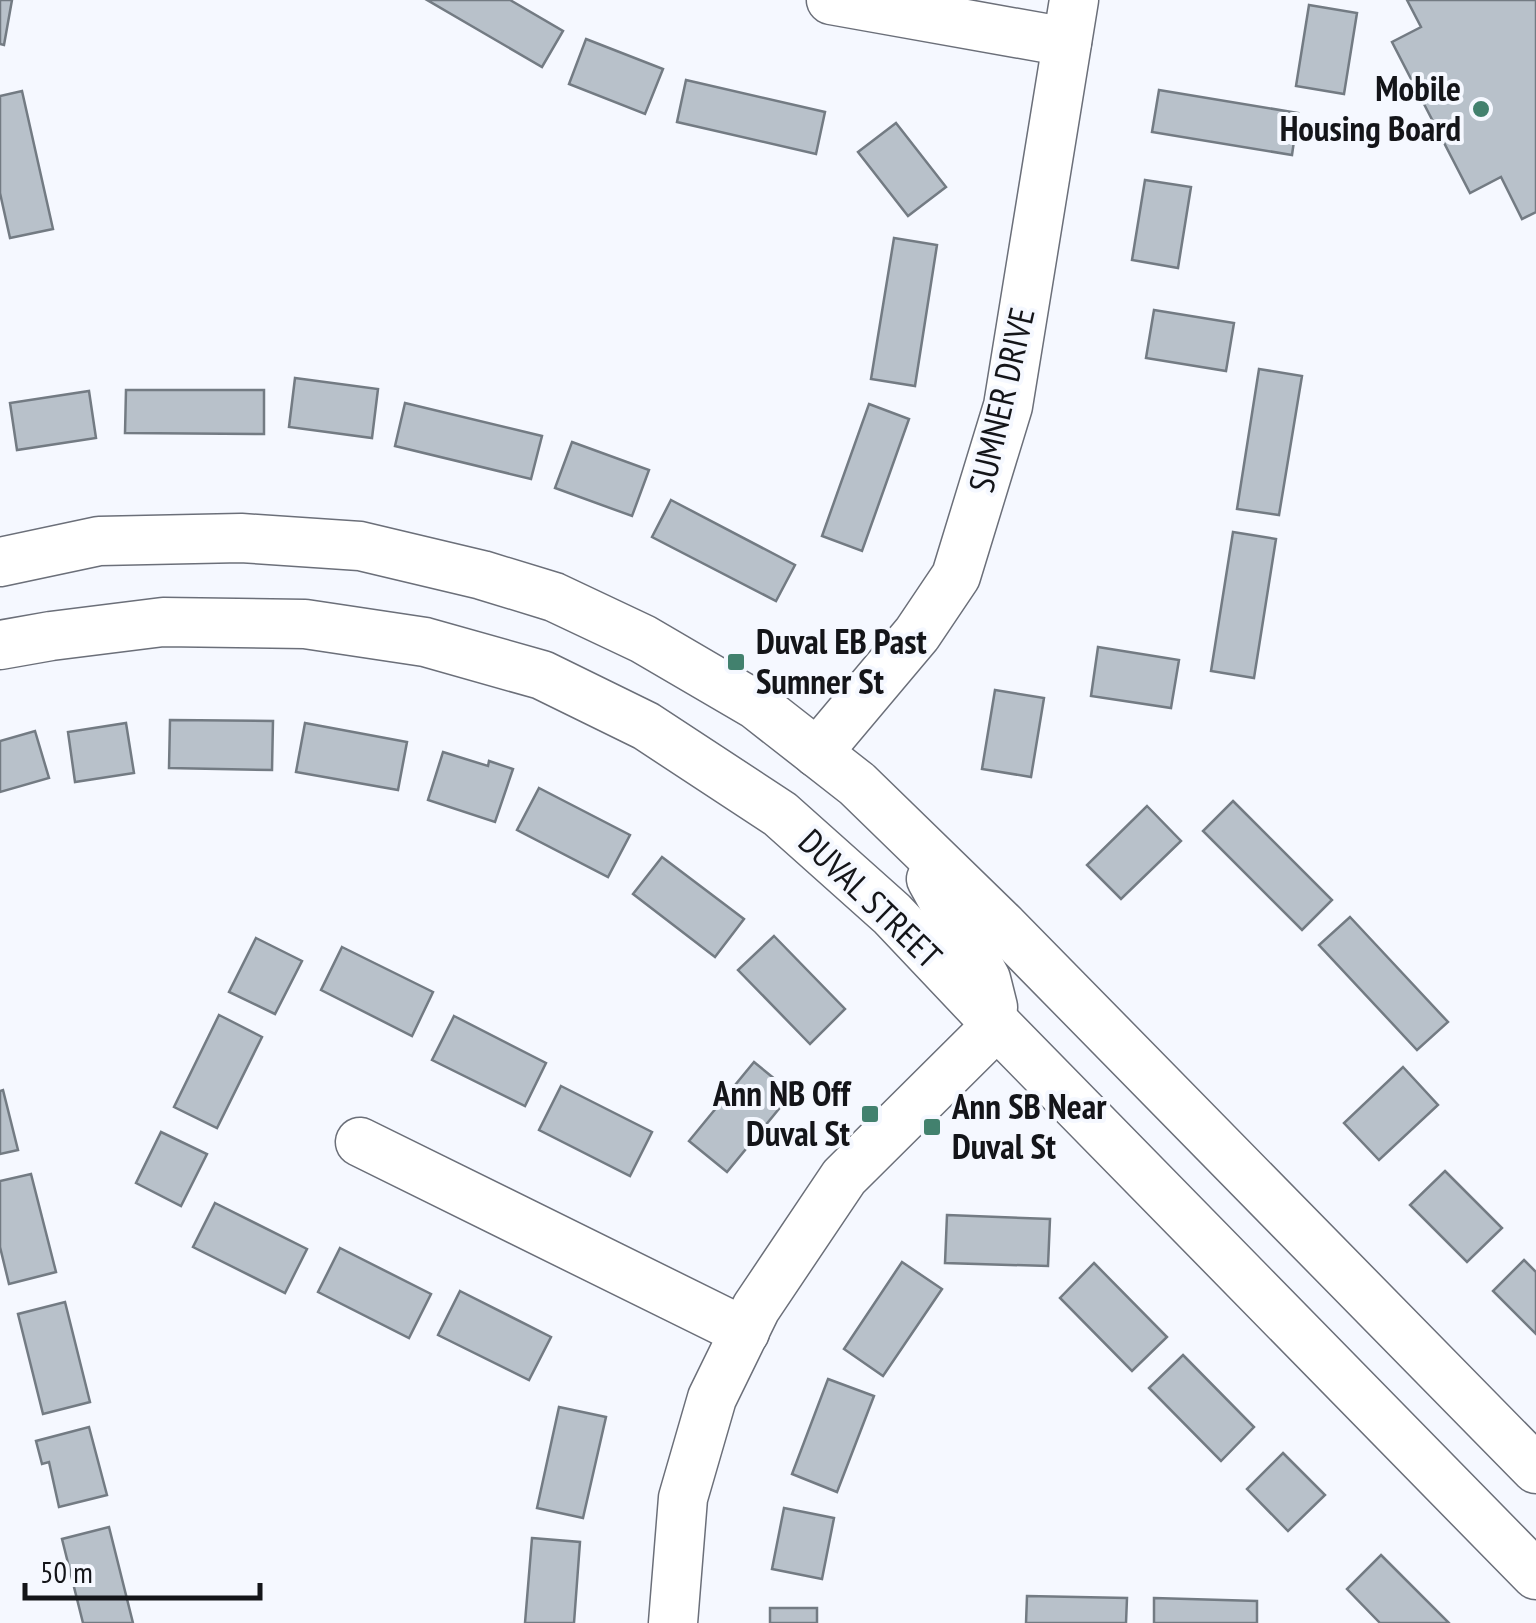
<svg xmlns="http://www.w3.org/2000/svg" width="1536" height="1623" font-family="'PT Sans Narrow',sans-serif">
	<style>
		.building { fill: #b8c1ca; stroke: #737b83; stroke-width: 2.5 }
		.lines { fill: none; stroke-linecap: round; stroke-linejoin: round }
		.minor-casing { stroke: #6b6f79; stroke-width: 51 }
		.minor { stroke: #fff; stroke-width: 48 }
		.poi-dot { fill: #42816e; stroke: #f5f8ff; stroke-width: 4 }
		.labels { text-anchor: middle; stroke-width: 8; stroke-linejoin: round; paint-order: stroke }
		.poi-label { font-size: 35px; font-weight: bold; fill: #141519; stroke: #f5f8ff; text-anchor: end }
		.street-label { font-size: 35px; fill: #141519; stroke: #f5f8ff }
	</style>
	<rect width="100%" height="100%" fill="#f5f8ff"/>
	<g class="building">
		<path d="M0,0h12l-8,45 -4,-1z"/>
		<path d="M427,0h83l53,31 -21,36z"/>
		<path d="M1407,0h129v212l-14,7 -21,-42 -31,16 -78,-151 29,-15z"/>
		<path d="M1309,5l48,8 -13,81 -48,-8z"/>
		<path d="M586,39l77,30 -18,45 -76,-30z"/>
		<path d="M686,80l139,32 -9,42 -139,-32z"/>
		<path d="M1159,90l139,23 -6,42 -140,-23z"/>
		<path d="M22,91l31,138 -43,9 -10,-45v-97z"/>
		<path d="M896,123l50,64 -38,29 -50,-64z"/>
		<path d="M1145,180l46,7 -13,81 -46,-8z"/>
		<path d="M894,238l43,7 -22,141 -44,-7z"/>
		<path d="M1154,310l80,13 -8,48 -80,-13z"/>
		<path d="M1259,369l43,7 -23,139 -42,-6z"/>
		<path d="M295,378l83,11 -6,49 -83,-11z"/>
		<path d="M126,390h138v44l-139,-1z"/>
		<path d="M89,391l7,47 -79,12 -7,-47z"/>
		<path d="M405,403l137,33 -11,43 -136,-33z"/>
		<path d="M869,404l40,15 -47,132 -40,-15z"/>
		<path d="M572,442l77,28 -17,46 -77,-28z"/>
		<path d="M671,500l124,65 -19,36 -124,-64z"/>
		<path d="M1233,532l43,7 -22,139 -43,-7z"/>
		<path d="M1098,647l81,13 -8,48 -80,-12z"/>
		<path d="M995,690l49,8 -13,79 -49,-8z"/>
		<path d="M170,720l103,1 -1,49 -103,-2z"/>
		<path d="M126,723l8,50 -59,9 -7,-50z"/>
		<path d="M305,723l102,19 -9,48 -102,-18z"/>
		<path d="M35,731l14,47 -49,14v-51z"/>
		<path d="M443,752l45,14 1,-5 24,8 -18,53 -67,-22z"/>
		<path d="M539,788l91,47 -22,42 -91,-47z"/>
		<path d="M1233,801l99,99 -30,30 -99,-99z"/>
		<path d="M1147,806l34,35 -60,58 -34,-34z"/>
		<path d="M662,857l82,62 -29,38 -82,-63z"/>
		<path d="M1350,917l98,105 -31,28 -98,-105z"/>
		<path d="M774,936l71,73 -35,35 -72,-74z"/>
		<path d="M256,938l46,23 -27,53 -46,-22z"/>
		<path d="M342,947l91,45 -21,44 -91,-46z"/>
		<path d="M219,1015l43,22 -45,91 -43,-21z"/>
		<path d="M454,1016l92,47 -21,43 -93,-46z"/>
		<path d="M754,1062l38,31 -65,79 -38,-31z"/>
		<path d="M1403,1067l35,38 -59,55 -35,-37z"/>
		<path d="M561,1086l91,46 -22,44 -91,-46z"/>
		<path d="M3,1090l15,60 -18,4v-63z"/>
		<path d="M161,1132l46,22 -26,52 -45,-23z"/>
		<path d="M1445,1171l57,57 -35,34 -57,-57z"/>
		<path d="M31,1174l25,98 -47,12 -9,-37v-66z"/>
		<path d="M215,1203l92,46 -22,44 -92,-46z"/>
		<path d="M947,1215l103,4 -2,47 -103,-3z"/>
		<path d="M340,1248l91,46 -22,44 -91,-46z"/>
		<path d="M1524,1260l12,12v62l-43,-43z"/>
		<path d="M902,1262l40,27 -59,87 -39,-27z"/>
		<path d="M1094,1263l73,74 -35,34 -72,-73z"/>
		<path d="M460,1291l91,46 -22,43 -91,-45z"/>
		<path d="M65,1302l25,100 -47,12 -25,-100z"/>
		<path d="M1183,1355l71,72 -33,34 -72,-73z"/>
		<path d="M828,1379l46,17 -37,96 -45,-18z"/>
		<path d="M559,1407l47,10 -23,101 -46,-10z"/>
		<path d="M89,1427l18,68 -48,12 -10,-45 -7,2 -6,-23z"/>
		<path d="M1283,1453l42,42 -37,36 -41,-42z"/>
		<path d="M784,1508l50,10 -12,61 -50,-10z"/>
		<path d="M109,1527l24,96h-50l-21,-84z"/>
		<path d="M532,1538l48,4 -6,81h-49z"/>
		<path d="M1381,1555l68,68h-69l-33,-34z"/>
		<path d="M1027,1596l100,2 -1,25h-100z"/>
		<path d="M1154,1598l103,3v22h-103z"/>
		<rect x="770" y="1608" width="47" height="15"/>
	</g>
	<g class="lines">
		<g class="minor-casing">
			<g id="minor">
				<path d="M831,0l236,42"/>
				<path d="M0,562l99,-21 142,-3 119,8 122,29 72,22 89,42 113,66 101,79 147,143 532,542"/>
				<path d="M0,645l51,-9 112,-14 142,2 120,18 117,33 104,51 134,88 112,100 105,111 539,550"/>
				<path d="M817,753l100,-119 39,-58 52,-170 66,-406"/>
				<path d="M931,879l55,100 7,28"/>
				<path d="M360,1142l385,190"/>
				<path d="M673,1623l10,-125 29,-100 44,-90 88,-131 153,-152"/>
			</g>
		</g>
		<use href="#minor" class="minor"/>
	</g>
	<g class="poi-dot">
		<circle cx="1481" cy="109" r="10"/>
		<rect x="726" y="652" width="20" height="20" rx="5"/>
		<rect x="860" y="1104" width="20" height="20" rx="5"/>
		<rect x="922" y="1117" width="20" height="20" rx="5"/>
	</g>
	<g class="labels">
		<g class="poi-label">
			<text x="1461" y="101">Mobile<tspan x="1461" dy="40">Housing Board</tspan></text>
			<text x="756" y="654" text-anchor="start">Duval EB Past<tspan x="756" dy="40">Sumner St</tspan></text>
			<text x="850" y="1106">Ann NB Off<tspan x="850" dy="40">Duval St</tspan></text>
			<text x="952" y="1119" text-anchor="start">Ann SB Near<tspan x="952" dy="40">Duval St</tspan></text>
		</g>
		<g class="street-label">
			<text transform="translate(1002 400) rotate(-77)" y="12">SUMNER DRIVE</text>
			<text transform="translate(870 899) rotate(44)" y="12">DUVAL STREET</text>
		</g>
	</g>
	<path d="M25 1583v15h235v-15" fill="none" stroke="#141519" stroke-width="5"/>
	<text x="40" y="1583" font-size="30" fill="#141519" stroke="#f5f8ff" stroke-width="8" paint-order="stroke">50 m</text>
</svg>
